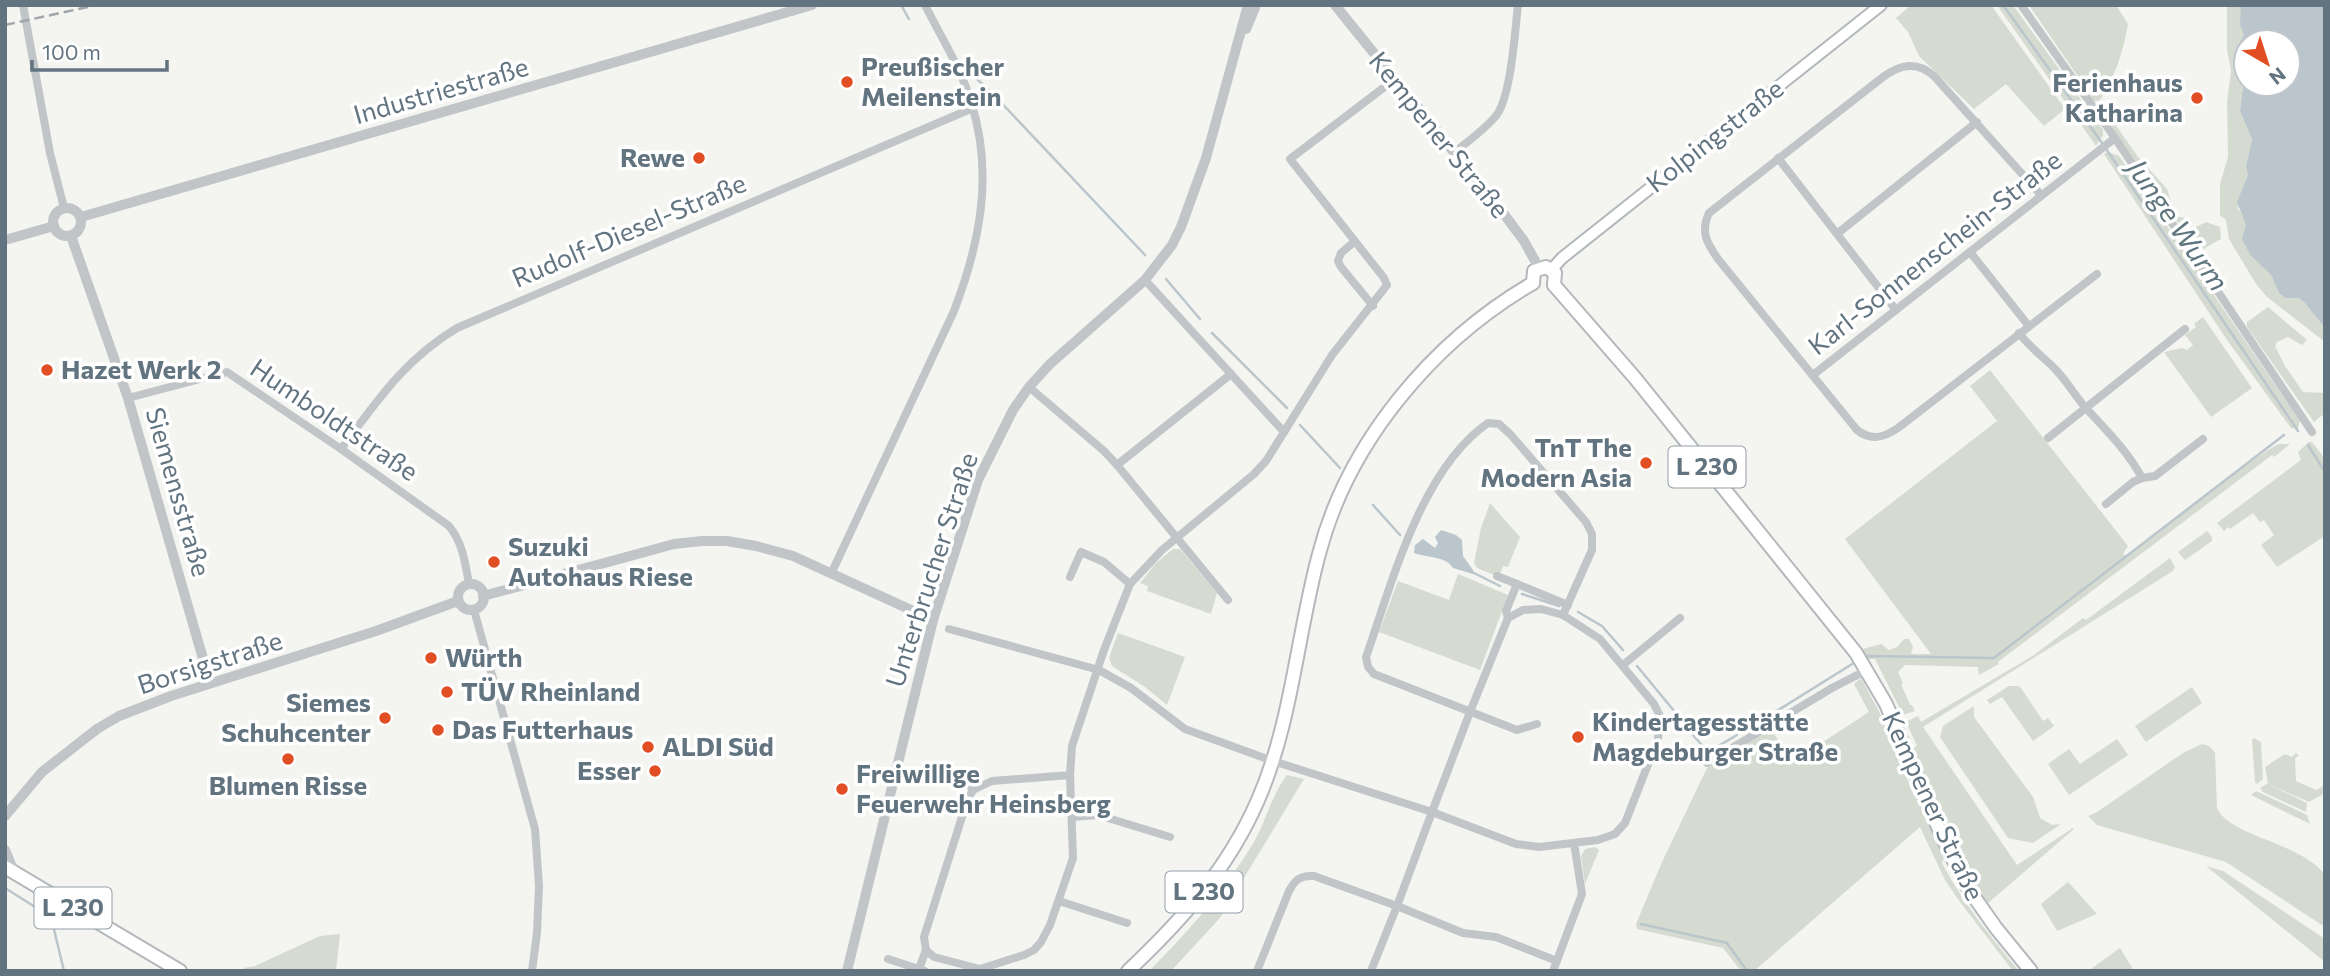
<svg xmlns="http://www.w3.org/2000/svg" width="2330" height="976" font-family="Commissioner,sans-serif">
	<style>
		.green { fill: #d5dbd1 }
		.water { fill: #bac6cb; fill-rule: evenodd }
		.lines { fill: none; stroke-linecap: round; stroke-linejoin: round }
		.stream { stroke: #bac6cb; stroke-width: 2.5 }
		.secondary-casing { stroke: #b1b7bb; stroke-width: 14 }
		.primary-casing { stroke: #b4b8bc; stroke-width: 16 }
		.minor { stroke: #c1c5c8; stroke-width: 8 }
		.tertiary { stroke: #c1c5c8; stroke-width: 10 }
		.secondary { stroke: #fff; stroke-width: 10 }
		.primary { stroke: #fff; stroke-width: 12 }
		.rail { stroke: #a0a6ab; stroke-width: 2.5; stroke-dasharray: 10 5; stroke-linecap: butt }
		.poi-dot { fill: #e14e23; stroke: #fff; stroke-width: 2.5 }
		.labels { text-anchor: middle; stroke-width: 7; stroke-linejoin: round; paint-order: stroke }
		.shield { fill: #fff; stroke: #929ea7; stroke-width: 2 }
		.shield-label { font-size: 24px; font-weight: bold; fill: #637481 }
		.poi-label { font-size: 26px; font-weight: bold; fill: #637481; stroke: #fff; text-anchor: start }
		.street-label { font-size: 26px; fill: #637481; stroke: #fff }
		.water-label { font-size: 28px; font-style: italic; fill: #5f767f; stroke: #fff }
	</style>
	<rect width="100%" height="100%" fill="#f4f4f0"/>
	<g class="green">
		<path d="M1911,5h80l74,104 -21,17 -38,-42 -32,25 -55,-53 -11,-24 -12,-14z"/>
		<path d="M1997,5h16l90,125v5l-7,11z"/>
		<path d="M2029,5h87l12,19c-5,28 -13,53 -28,76l-7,2 -12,-21z"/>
		<path d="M2227,5h14l3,31 -3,6 -1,20 5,6 -5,43 12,30 -6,25 2,9 -10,34 7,8 6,39 20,19 8,18 6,5h13l6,4 21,26v14l-58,-45 -11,-13 -27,-45 -3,-19 -6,-5v-31l8,-27 -1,-55 4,-31 -4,-21z"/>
		<path d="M2112,120l26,37 29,32 7,23 5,5 12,2 2,4 -11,6 -72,-105z"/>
		<path d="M2108,152l11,4 181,265 -2,7h-7l-64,-88 -123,-186z"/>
		<path d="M2206,222l14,5 1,12 -23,13 -13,-19z"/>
		<path d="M2268,307l39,33 -5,5 -14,-8 -11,5 -2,4 10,20 18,26 22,1v20l-11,9 -67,-95v-5z"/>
		<path d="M2203,317l49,71 -41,29 -47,-65 18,-4 5,2 6,-5 -8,-10 11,-8 -2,-3z"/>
		<path d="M1990,370l138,176 -5,8 5,2 105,-82 35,-24 11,-6h11l-16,13 -2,-2 -274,207 1,2 -20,11 -1,-8 -73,-2 -7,7 5,11 -2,1 9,21h2l3,6 -12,4 -28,-56h-7l-2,-5h-3v-5l18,-5 8,6 8,-3 7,-8h5l4,8 -2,7h20l-86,-115 152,-118 -27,-35z"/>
		<path d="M2309,442h3l13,17v77l-48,31 -16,-22 13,-10 -10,-15 -4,2 -7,-9 -23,16 -2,-2 -4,4 -7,-8 84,-63 -3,-8z"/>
		<path d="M1490,503l30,34 -12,30 -5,-1 -4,11 -22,-9 -3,-5 7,-35z"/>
		<path d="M2207,531l5,6v4l-27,19 -7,-8z"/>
		<path d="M1173,549h7l37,44 -6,21 -64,-23 1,-5 -8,-3 16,-20z"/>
		<path d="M2170,558l5,9 -2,4 -250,156 94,138 56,-37 1,1 -87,75 -30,-50 -46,-105 6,-3 -11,-24 12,-6 3,6 113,-67 49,-37 3,2z"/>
		<path d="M1458,574l50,21 -28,75 -101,-38 19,-51 51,19z"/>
		<path d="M1118,633l67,24 -18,48 -22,-18 -33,-21 -3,-8z"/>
		<path d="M1861,678l22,41 31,77 2,-1 28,63 -2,5c21,40 48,73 77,108h-6l-53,-69 -15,-22 -25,-53 -166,144h-13l-18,-23 -86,-19 -1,-5 26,-62 45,-94 63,-41 22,35 77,-50 -15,-28z"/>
		<path d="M2009,686h9l3,2 22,33 5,-3 6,8 -21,15 -31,-44 -12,7 -3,-4z"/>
		<path d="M2192,687l10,16 -56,39 -11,-16z"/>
		<path d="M1974,706v11l59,80 7,21 12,7 9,-1 -28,19 -25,-5 -68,-101 3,-11z"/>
		<path d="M2254,738l7,4 2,37 -6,5 -2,-2 -3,-42z"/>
		<path d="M2117,739l11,16 -59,40 -21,-31 21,-15 11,15z"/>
		<path d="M2202,744l7,2 6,6 2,56c13,29 84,34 108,67v52l-99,-65 -129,-37 -9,-9 9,-4 86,-59z"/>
		<path d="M2296,753l3,3 -4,2 1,23 20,9 9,-5v8l-16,9 -41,-18 39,19 -1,9 -43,-20 -3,-4 8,-5 -3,-16 20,-13 7,3z"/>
		<path d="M1287,775l17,4 -85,140 -48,52h-22c39,-39 76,-81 105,-129 12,-21 18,-48 33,-67z"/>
		<path d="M2256,791l51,24 3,9 -59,-29z"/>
		<path d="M1595,847l4,3 -14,34 -4,-28 4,-7z"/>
		<path d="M2206,866l17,5 102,68v23z"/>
		<path d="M2068,882l29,32 -40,17 -16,-27z"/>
		<path d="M340,934l-4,37h-91l-1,-3 11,-2 65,-30z"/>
		<path d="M2120,948l14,23h-46z"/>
	</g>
	<g class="water">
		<path d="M2241,5h84v323l-21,-26 -6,-4h-13l-6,-5 -8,-18 -20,-19 -9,-17 4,-14 -9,-23 11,-27 -2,-9 6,-26 -12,-29 5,-42 -5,-7 -4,-13 8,-14 -4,-11zM2246,42h42v42h-42z"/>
		<path d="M1441,530l15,5 6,5 1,16 10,14v4l-20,-6c-7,-12 -26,-10 -39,-15l1,-8 8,-6 12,9 3,-5 -3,-6z"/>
	</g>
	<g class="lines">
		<g class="stream">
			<path d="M901,5l8,14"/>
			<path d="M2003,5l97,135 198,291"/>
			<path d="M963,66l30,28 152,161"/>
			<path d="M1166,279l34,40"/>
			<path d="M1212,333l75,75"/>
			<path d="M1300,425l40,43"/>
			<path d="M2308,445l17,27"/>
			<path d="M1373,505l27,30"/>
			<path d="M1472,572l28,14"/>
			<path d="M1522,594l37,12"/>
			<path d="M1578,612l24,14 21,24"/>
			<path d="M1863,658l4,-2 127,2 290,-223"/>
			<path d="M1637,666l38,46"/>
			<path d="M1751,727l106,-66"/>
			<path d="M1693,735l15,17 29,-17"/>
			<path d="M5,888l46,29 13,54"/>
			<path d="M1641,924l86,19 20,28"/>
		</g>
		<g class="secondary-casing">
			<path id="secondary" d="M1552,269l10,-11 319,-253"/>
		</g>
		<g class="primary-casing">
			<g id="primary">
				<path d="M1533,283l1,-12 12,-4 9,6 -1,12"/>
				<path d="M1554,285l81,93 221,275 30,51 55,130 24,50 31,44 35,43"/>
				<path d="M5,867l175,104"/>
				<path d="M1128,971c54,-51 100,-102 130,-171 34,-78 39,-165 61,-246 29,-112 114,-213 214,-271"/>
			</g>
		</g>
		<g class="minor">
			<path d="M23,5l27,148 14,55"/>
			<path d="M2021,5l94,133 197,294"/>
			<path d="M1454,153c13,-11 30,-23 41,-36 16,-17 20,-87 23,-112"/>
			<path d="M1778,158l118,152"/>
			<path d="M2041,195l-107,-119c-17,-15 -33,-12 -51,1l-174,136c-9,19 -2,30 9,46l139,171c14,11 26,8 41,-2l199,-154"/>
			<path d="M1838,233l139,-111"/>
			<path d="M1354,242l-13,11 -3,8 3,6 32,39"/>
			<path d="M1970,252l58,73"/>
			<path d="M1145,280l139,152"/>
			<path d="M2019,333c11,15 26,25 38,38 10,11 18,24 27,35 21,23 43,44 58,72"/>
			<path d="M1813,375l302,-237"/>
			<path d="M1029,387l75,64 13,14"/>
			<path d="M128,398l99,-26 114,77 108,77c14,17 16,37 20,58"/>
			<path d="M2048,438l137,-109"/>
			<path d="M341,449c37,-49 63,-89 116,-121l516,-220"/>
			<path d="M2106,504l27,-22 9,-4 13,-2 48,-37"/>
			<path d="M831,574l123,-263c26,-68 40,-138 17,-209 -10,-34 -30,-65 -46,-97"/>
			<path d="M1497,576l20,8"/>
			<path d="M1070,577l11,-25 23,10 26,22"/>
			<path d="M1228,600l-111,-135 114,-91"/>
			<path d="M474,610l61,219 4,57 -2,47 -5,38"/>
			<path d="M1508,618l-2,-7 11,-27 51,21"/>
			<path d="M949,629l150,41 32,18 54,41 88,32 159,51 84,32 23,3 59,-7 17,-6 10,-11 33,-84 2,-23 -6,-12 -54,-65 -37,-24 -22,-6 -18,1 -15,8 -38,94 -38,100 -35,94 -26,65"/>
			<path d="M1623,665l57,-47"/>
			<path d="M1537,724l-20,6 -143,-56 -6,-7 -2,-10c26,-74 55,-188 122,-234l11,1 12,11 75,87 6,12v16l-29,65"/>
			<path d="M1707,763l125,-75 35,-18"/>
			<path d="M934,767l27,7 12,16"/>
			<path d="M1070,775l-78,6 -19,9 -6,11 -43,136 2,13 8,7 46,12 44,-14 10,-5 7,-8 9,-17 23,-67 -3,-83 2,-29 32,-96 26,-66 32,-34 92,-76 12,-13 66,-106 55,-70 -3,-7 -94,-119 105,-80"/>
			<path d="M1073,817l25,-2 72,22"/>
			<path d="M1059,901l68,22"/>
			<path d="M888,959l31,10"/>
			<path d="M925,971l-6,-2 7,-19"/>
			<path d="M1257,971l32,-80c6,-11 11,-16 25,-15l83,30 66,27 33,4 61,24"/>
			<path d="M1553,971l29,-77 -8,-51"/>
		</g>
		<g class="tertiary">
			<path d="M1335,5l169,209 20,27 15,27"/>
			<path d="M1246,29l10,-24"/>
			<circle cx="67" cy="222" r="14"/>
			<path d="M81,217l731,-212"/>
			<path d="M71,236l57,162 82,285"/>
			<path d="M5,240l49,-14"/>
			<circle cx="471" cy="597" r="13"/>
			<path d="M483,596l191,-52 28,-3h25l29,5 37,10 140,64"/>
			<path d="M5,816l37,-44 55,-43 22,-13 52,-20 205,-65 82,-30"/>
			<path d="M5,850l9,22"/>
			<path d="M847,971l86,-351 45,-140 35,-70 16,-23 21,-23 95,-84 27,-35 9,-18 25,-69 42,-153"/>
		</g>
		<use href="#secondary" class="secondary"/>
		<use href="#primary" class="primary"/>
		<path class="rail" d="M5,25l92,-20"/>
	</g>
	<g class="poi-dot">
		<circle cx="847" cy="82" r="7"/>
		<circle cx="2197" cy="98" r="7"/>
		<circle cx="699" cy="158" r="7"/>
		<circle cx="47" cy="370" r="7"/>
		<circle cx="1646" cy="463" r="7"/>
		<circle cx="494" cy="562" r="7"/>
		<circle cx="431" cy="658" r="7"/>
		<circle cx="447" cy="692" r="7"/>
		<circle cx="385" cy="718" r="7"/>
		<circle cx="438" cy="730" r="7"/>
		<circle cx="1578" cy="737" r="7"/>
		<circle cx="648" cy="747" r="7"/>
		<circle cx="288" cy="759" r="7"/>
		<circle cx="655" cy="771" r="7"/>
		<circle cx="842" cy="789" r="7"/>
	</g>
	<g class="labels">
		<g class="shield">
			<rect x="1668.5" y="446.5" width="77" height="41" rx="5"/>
			<rect x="1165.5" y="871.5" width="77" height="41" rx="5"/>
			<rect x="34.5" y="887.5" width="77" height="41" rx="5"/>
		</g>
		<g class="shield-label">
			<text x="1707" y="475">L 230</text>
			<text x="1204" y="900">L 230</text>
			<text x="73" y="916">L 230</text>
		</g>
		<g class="poi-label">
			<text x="861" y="76">Preußischer<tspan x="861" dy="30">Meilenstein</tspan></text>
			<text x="2183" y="92" text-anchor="end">Ferienhaus<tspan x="2183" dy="30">Katharina</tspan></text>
			<text x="685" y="167" text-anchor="end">Rewe</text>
			<text x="61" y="379">Hazet Werk 2</text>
			<text x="1632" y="457" text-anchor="end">TnT The<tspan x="1632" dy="30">Modern Asia</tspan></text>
			<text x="508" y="556">Suzuki<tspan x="508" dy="30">Autohaus Riese</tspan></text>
			<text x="445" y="667">Würth</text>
			<text x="461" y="701">TÜV Rheinland</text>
			<text x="371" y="712" text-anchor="end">Siemes<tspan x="371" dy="30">Schuhcenter</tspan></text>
			<text x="1592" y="731">Kindertagesstätte<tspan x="1592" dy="30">Magdeburger Straße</tspan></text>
			<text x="452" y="739">Das Futterhaus</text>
			<text x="662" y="756">ALDI Süd</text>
			<text x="641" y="780" text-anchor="end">Esser</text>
			<text x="856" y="783">Freiwillige<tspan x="856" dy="30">Feuerwehr Heinsberg</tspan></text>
			<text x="288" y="795" text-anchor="middle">Blumen Risse</text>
		</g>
		<g class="street-label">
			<text transform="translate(441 91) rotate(-16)" y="9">Industriestraße</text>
			<text transform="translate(1439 135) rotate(51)" y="9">Kempener Straße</text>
			<text transform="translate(1715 136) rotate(-38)" y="9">Kolpingstraße</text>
			<text transform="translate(629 231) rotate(-23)" y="9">Rudolf-Diesel-Straße</text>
			<text transform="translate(1935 253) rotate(-38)" y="9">Karl-Sonnenschein-Straße</text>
			<text transform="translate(334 420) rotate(34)" y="9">Humboldtstraße</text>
			<text transform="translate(178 492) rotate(74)" y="9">Siemensstraße</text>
			<text transform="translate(932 570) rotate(-72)" y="9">Unterbrucher Straße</text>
			<text transform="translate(210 663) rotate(-18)" y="9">Borsigstraße</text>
			<text transform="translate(1933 806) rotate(65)" y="9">Kempener Straße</text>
		</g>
		<g class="water-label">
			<text transform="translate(2178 225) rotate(55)" y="10">Junge Wurm</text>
		</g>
	</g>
	<rect width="2330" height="976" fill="none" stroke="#637481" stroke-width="14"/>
	<g transform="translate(2267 63) rotate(141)"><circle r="33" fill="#ffffff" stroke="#c1c7cd" stroke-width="2"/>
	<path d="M0-5L12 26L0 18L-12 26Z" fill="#e14e23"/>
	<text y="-10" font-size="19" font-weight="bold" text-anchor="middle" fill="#637481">N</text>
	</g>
	<path d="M32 60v10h135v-10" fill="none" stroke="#637481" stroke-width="3.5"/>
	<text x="42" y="60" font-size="21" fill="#637481" stroke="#ffffff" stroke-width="5" paint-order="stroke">100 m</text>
</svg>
